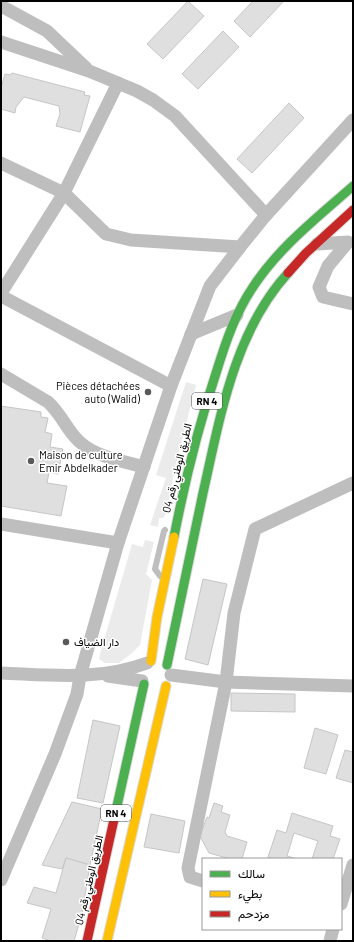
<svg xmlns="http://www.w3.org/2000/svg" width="354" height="942" font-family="Barlow,Vazirmatn,sans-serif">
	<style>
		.green { fill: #ebebeb }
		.building { fill: #dfdfdf; stroke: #c6c6c6 }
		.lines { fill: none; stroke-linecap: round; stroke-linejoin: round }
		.fast-casing { stroke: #dbdbdb; stroke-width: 11 }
		.slow-casing { stroke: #dbdbdb; stroke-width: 11 }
		.jam-casing { stroke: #dbdbdb; stroke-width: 11 }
		.lane { stroke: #bebebe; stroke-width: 6 }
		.street { stroke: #bebebe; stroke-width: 13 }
		.fast { stroke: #4caf50; stroke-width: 9 }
		.slow { stroke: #ffc107; stroke-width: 9 }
		.jam { stroke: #c62828; stroke-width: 9 }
		.poi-dot { fill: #595959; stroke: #fff; stroke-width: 1.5 }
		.labels { text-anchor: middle; stroke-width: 3; stroke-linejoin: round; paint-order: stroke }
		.shield { fill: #fff; stroke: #4c4c4c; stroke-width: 1 }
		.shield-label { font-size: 10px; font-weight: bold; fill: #000 }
		.poi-label { font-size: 11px; fill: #000; stroke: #fff; text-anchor: start }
		.street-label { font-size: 11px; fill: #000; stroke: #fff }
	</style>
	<rect width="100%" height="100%" fill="#fff"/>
	<g class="green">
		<path d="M186,382l10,3 -21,83 -9,46 -3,4h-4l-1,9 -8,-2 16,-47 -10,-3z"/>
		<path d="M145,540l9,2 -8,32 6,6 -12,65 -8,8 -13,10h-14l-6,-4 1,-5 32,-110 11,3z"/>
	</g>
	<g class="building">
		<path d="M188,1l16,15 -41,43 -16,-15z"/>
		<path d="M253,1h31l-34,36 -16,-16z"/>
		<path d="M223,31l16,16 -41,42 -16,-15z"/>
		<path d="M12,73l73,19 -1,3 6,1 -10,36 -24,-6 4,-12 -1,-8 -35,-9 -8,10 -1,6 -14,-4v-21l4,-14 6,1z"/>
		<path d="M289,103l15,15 -52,55 -15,-14z"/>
		<path d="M1,406l40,6v5l7,1 -3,14 7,2 -2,13 13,2 -5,25 -9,-2 -2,11 20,3 -6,30 -60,-10z"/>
		<path d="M203,579l24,5 -19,81 -23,-6z"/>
		<path d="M231,693l64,1v18l-64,-1z"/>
		<path d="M93,720l27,6 -17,77 -26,-5z"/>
		<path d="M315,728l23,7 -12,39 -22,-6z"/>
		<path d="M345,750l8,2v31l-17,-5z"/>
		<path d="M72,802l30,7 -12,56 -24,-7 -4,11 -20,-4z"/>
		<path d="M214,803l9,3 -2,6 9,3 -5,17 2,4 20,6 -5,17h-12l-21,-6 -9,-17 7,-19 2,1z"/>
		<path d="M292,813l41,13 -3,10 10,3 -7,20h-21l6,-18 -24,-8 -7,23 10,3h-23l-6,-2 9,-27 9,3z"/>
		<path d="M151,814l34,7 -6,32 -35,-6z"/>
		<path d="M66,858l24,7 -8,49 -8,27h-23l-9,-3 9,-29 -24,-6 7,-16 22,6z"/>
	</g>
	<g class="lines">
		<g class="fast-casing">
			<g id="fast">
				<path d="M174,537c11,-57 25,-113 43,-167 9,-29 19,-58 36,-83 26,-40 65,-70 100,-101"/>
				<path d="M167,665c12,-57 24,-115 36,-172 17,-75 31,-161 85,-220"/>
				<path d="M115,815l29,-131"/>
			</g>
		</g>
		<g class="slow-casing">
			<g id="slow">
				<path d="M151,661l6,-44 17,-80"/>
				<path d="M107,941l59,-255"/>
			</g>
		</g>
		<g class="jam-casing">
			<g id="jam">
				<path d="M288,273l18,-20 47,-43"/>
				<path d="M87,941l28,-126"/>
			</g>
		</g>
		<path class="lane" d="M160,576l-5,-7 9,-38 1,-1"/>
		<g class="street">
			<path d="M1,6l46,25 39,37"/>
			<path d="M1,42l88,29 48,20 16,9 22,16 91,99"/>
			<path d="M1,163l63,30 42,41 25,6 109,7"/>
			<path d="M317,244l31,-2 -20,24 -9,21 4,10 30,7"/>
			<path d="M1,293l63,-100 54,-110"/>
			<path d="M1,296l170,90"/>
			<path d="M191,334l46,-19"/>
			<path d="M1,374l47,28c11,10 17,23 26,34 17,21 46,24 70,31"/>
			<path d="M1,524l117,19"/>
			<path d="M1,673c50,2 98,8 146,-10"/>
			<path d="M171,675l55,7 127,4"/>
			<path d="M108,676l34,5"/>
			<path d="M1,880l54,-126 22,-60 3,-18 38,-133 53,-157 39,-100 30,-39 26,-32 87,-95"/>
			<path d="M203,881l-13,-4 -2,-9 38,-186 8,-69 21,-84 98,-46"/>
			<path d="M341,904l12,-39"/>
			<path d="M330,941l3,-12"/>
		</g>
		<use href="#fast" class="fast"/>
		<use href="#slow" class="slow"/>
		<use href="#jam" class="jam"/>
	</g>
	<g class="poi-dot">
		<circle cx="148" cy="392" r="4"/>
		<circle cx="31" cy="461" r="4"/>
		<circle cx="66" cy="642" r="4"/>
	</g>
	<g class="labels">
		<g class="shield">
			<rect x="192" y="393" width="30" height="16" rx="3"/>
			<rect x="101" y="805" width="30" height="16" rx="3"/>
		</g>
		<g class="shield-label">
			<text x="207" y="405">RN 4</text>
			<text x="116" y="817">RN 4</text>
		</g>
		<g class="poi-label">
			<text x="140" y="390" text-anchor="end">Pièces détachées<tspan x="140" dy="13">auto (Walid)</tspan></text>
			<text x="39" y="459">Maison de culture<tspan x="39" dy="13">Emir Abdelkader</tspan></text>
			<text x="74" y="646">دار الضياف</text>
		</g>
		<g class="street-label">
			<text transform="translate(177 468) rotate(-76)" y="4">الطريق الوطني رقم 04</text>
			<text transform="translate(89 880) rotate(-77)" y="4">الطريق الوطني رقم 04</text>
		</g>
	</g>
	<rect width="354" height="942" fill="none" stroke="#000000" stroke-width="4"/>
	<rect x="202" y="858" width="140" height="72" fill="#ffffff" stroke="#999999"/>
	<rect x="210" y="871" width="20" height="6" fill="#4caf50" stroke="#999999"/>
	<text x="238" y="878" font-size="12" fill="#000000">سالك</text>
	<rect x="210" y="891" width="20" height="6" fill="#ffc107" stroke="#999999"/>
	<text x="238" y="898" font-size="12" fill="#000000">بطيء</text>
	<rect x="210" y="911" width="20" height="6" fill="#c62828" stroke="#999999"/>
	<text x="238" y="918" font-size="12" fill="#000000">مزدحم</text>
</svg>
